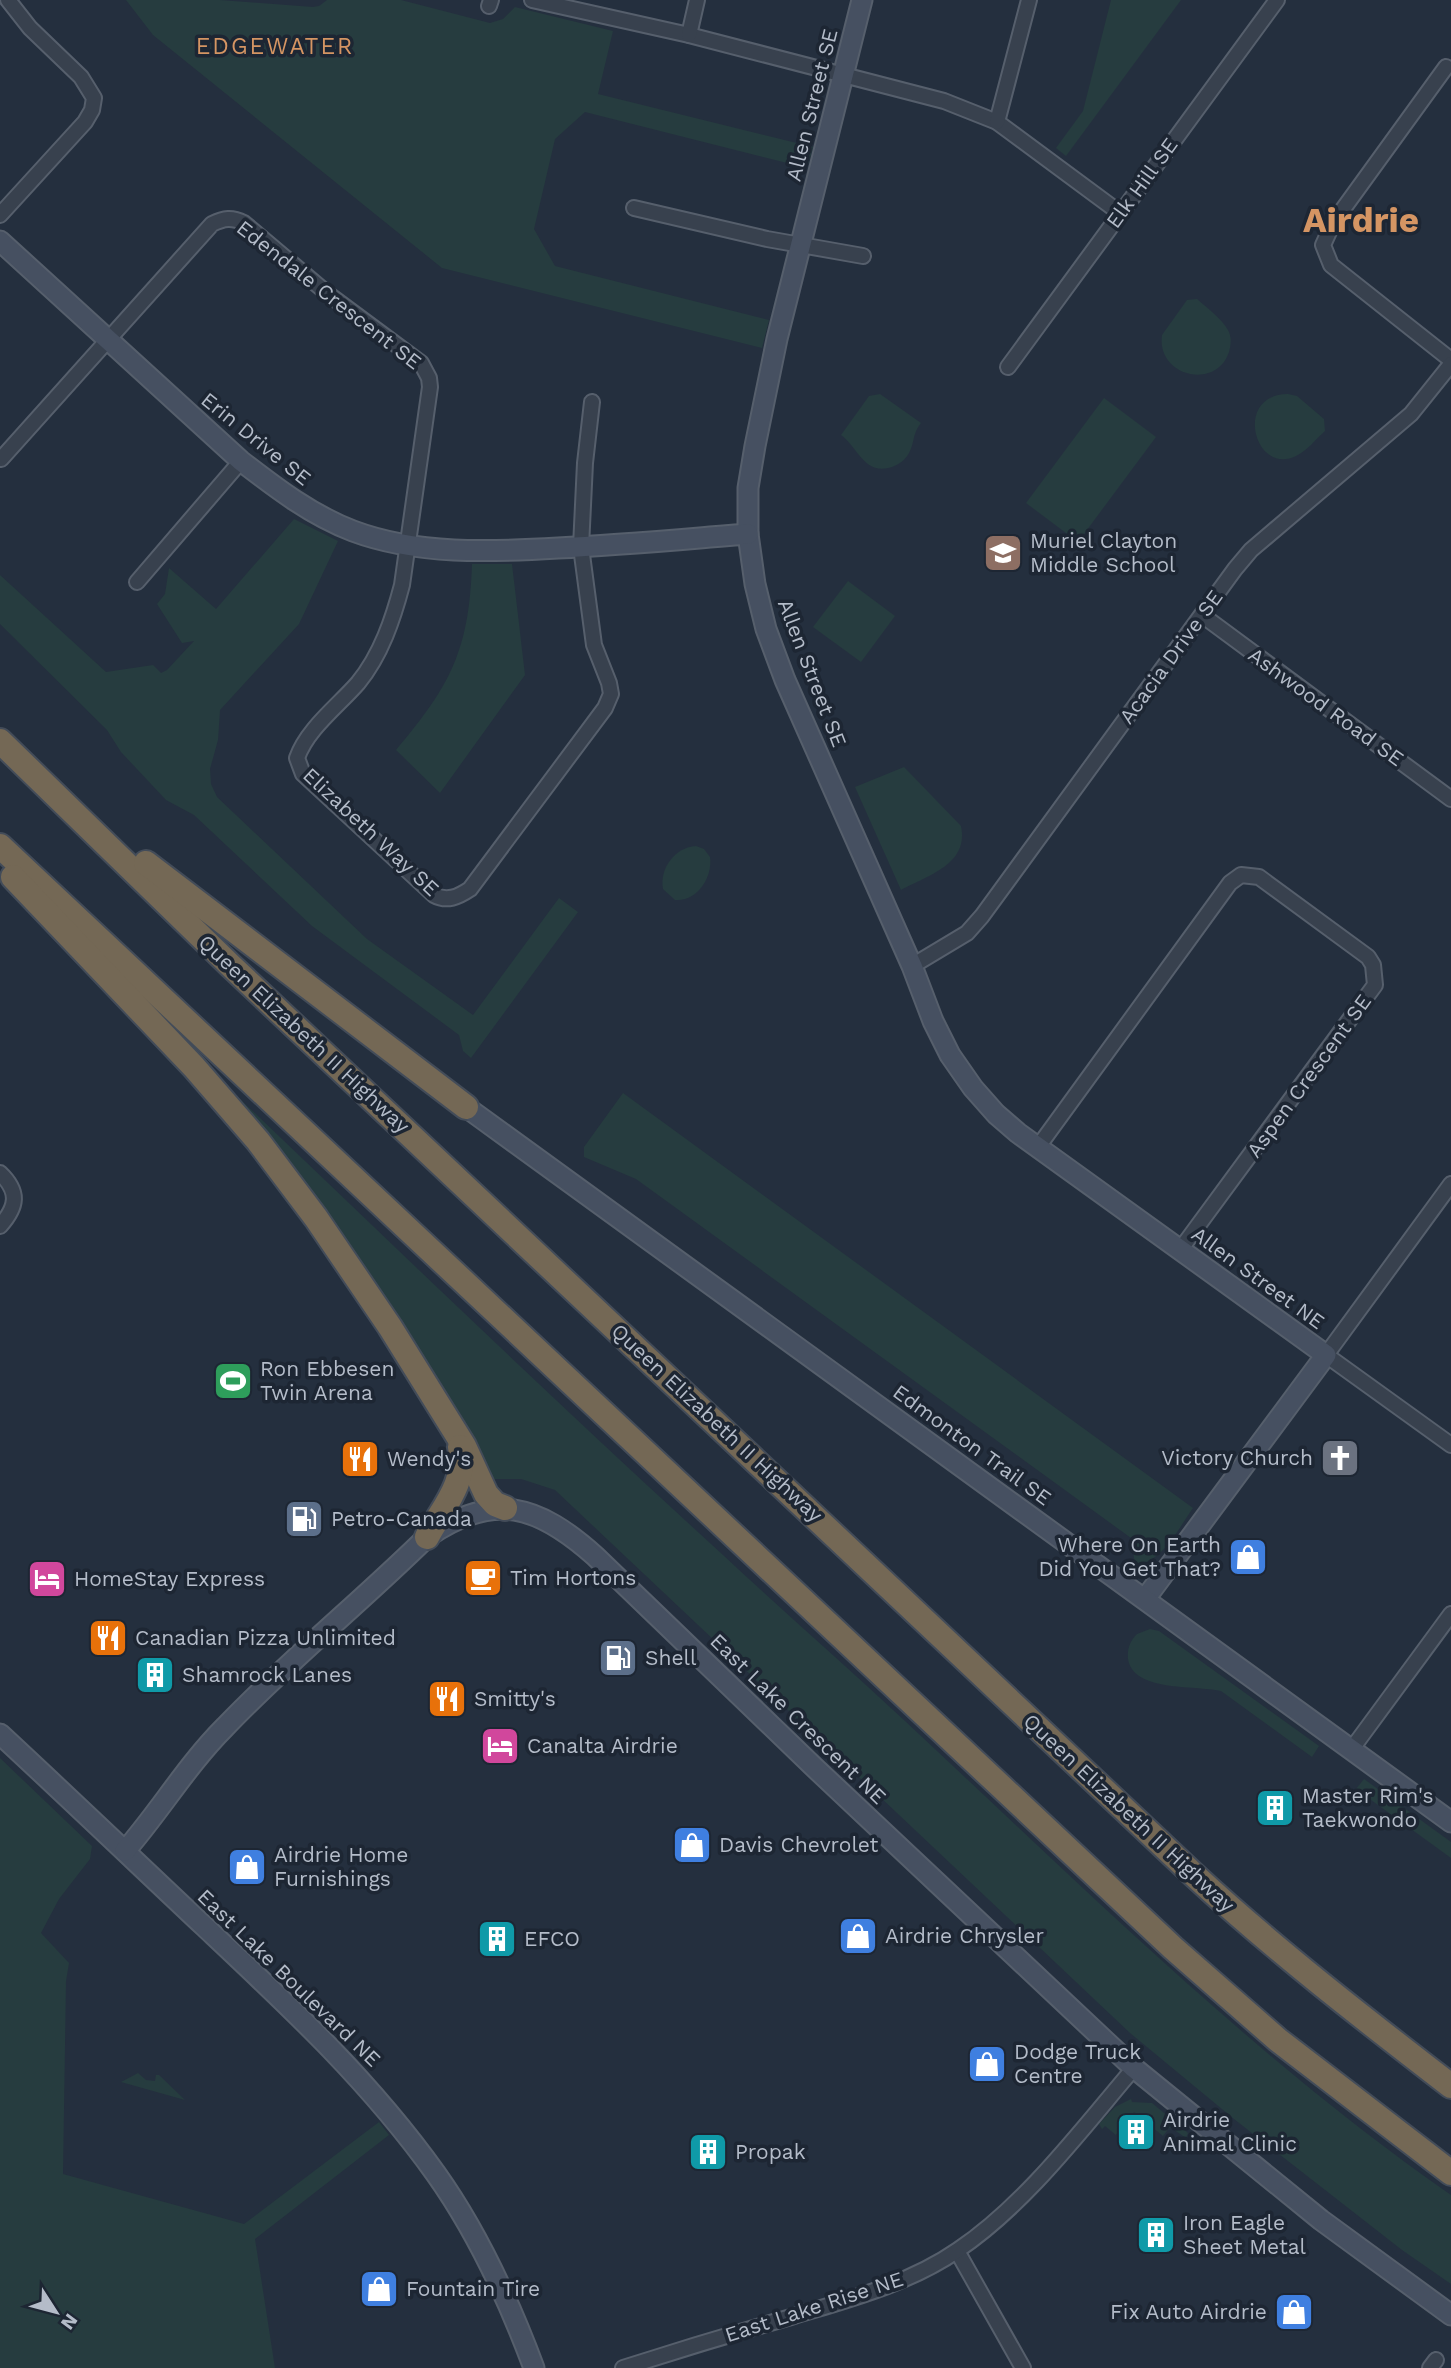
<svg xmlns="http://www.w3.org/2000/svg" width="1451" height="2368" font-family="'Work Sans',sans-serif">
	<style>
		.green { fill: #263c3f }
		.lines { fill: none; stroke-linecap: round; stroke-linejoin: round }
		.street-casing { stroke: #565f6c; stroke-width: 18 }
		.secondary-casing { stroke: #565f6c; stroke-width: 23 }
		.highway-casing { stroke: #434c59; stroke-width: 28 }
		.street { stroke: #38414e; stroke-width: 14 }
		.secondary { stroke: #465061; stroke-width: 19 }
		.highway { stroke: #746855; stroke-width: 24 }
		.labels { text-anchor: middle; stroke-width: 7; stroke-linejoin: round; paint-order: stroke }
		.street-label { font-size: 21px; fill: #b4bcc9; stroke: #1d2633 }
		.poi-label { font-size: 21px; fill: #b4bcc9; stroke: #1d2633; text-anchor: start }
		.neighbourhood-label { font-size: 23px; letter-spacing: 2px; fill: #d59563; stroke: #1d2633 }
		.town-label { font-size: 35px; font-weight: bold; fill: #d59563; stroke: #1d2633 }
	</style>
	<rect width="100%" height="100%" fill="#242f3e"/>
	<g class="green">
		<path d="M126,0h94l93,7 6,-1 8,-6h74l89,23 13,-4 12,-12 98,24 -15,63 215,53 -6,21 -222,-56 -30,27 -21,90 21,37 214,54 -7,28 -320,-80 -289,-233z"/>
		<path d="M1111,0h70l-115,156 -10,-8 27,-37z"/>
		<path d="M1197,299c10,9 25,20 31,31 4,7 3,15 1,22 -13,39 -73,24 -67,-17l25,-35z"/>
		<path d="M880,394l41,29c-9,11 -6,19 -12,30 -4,7 -9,11 -17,14 -28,9 -34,-20 -51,-32l28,-39z"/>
		<path d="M1288,394l9,2 27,23 1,12c-9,8 -18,20 -29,25 -42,20 -63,-62 -8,-62z"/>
		<path d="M1104,398l52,39 -78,105 -52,-39z"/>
		<path d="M294,519l44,22 -39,83 -79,86 -2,30 -8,29 1,15 6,13 150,142 106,76 86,-117 19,14 -107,146 -8,-7 -4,-16 -147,-109 -118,-111 -28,-15 -45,-48 -14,-22 -107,-106v-49l106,97 47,-7 8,8 6,-3 27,-29 -12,2 -25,-39 8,-10 4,-26 47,41z"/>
		<path d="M472,564h40l13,111 -85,118 -44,-43c55,-65 73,-100 76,-186z"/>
		<path d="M848,581l47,35 -34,46 -48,-35z"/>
		<path d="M904,767l57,59c8,38 -32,49 -60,64l-46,-103z"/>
		<path d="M696,846l8,3 6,8c3,20 -13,45 -35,43l-12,-11c-4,-20 12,-42 33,-43z"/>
		<path d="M623,1093l570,415c-15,21 -30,54 -58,57l-4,-27 -495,-359 -52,-22v-10z"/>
		<path d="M239,1098c160,153 320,307 484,457 60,56 122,110 182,166 176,164 348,336 546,474v89l-49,-34 -168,-131 -104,-86 -575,-543 -34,-11h-29l-144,-234z"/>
		<path d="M1150,1629l9,2 160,115 -7,11 -91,-66c-27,-6 -88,1 -93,-32 -1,-10 2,-18 9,-25z"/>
		<path d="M0,1758l92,88 -2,13 -31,40 -18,34 28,30 -3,18 -3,193 181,50 135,-102 10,13 -134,104 20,129h-275z"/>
		<path d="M1364,1779l87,63v16l-95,-69z"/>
		<path d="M138,2073l8,7 9,1 1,-6h3l26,25 -64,-18z"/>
		<path d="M1131,2099l1,3 20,1 36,30 -2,5 -16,-11 -7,9 -29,-24 -18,23 -11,-9 -3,3 -3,-5 16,-17z"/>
	</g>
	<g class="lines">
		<g class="street-casing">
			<g id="street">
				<path d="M532,0l157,35 255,66 53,21 123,91"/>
				<path d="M489,6l2,-6"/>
				<path d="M689,35l8,-35"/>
				<path d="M1446,67l-113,156 -10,22 8,20 120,95"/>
				<path d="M997,122l32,-122"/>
				<path d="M634,208l133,31 96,17"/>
				<path d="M0,215l85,-93 7,-12 2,-12 -13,-21 -51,-49 -22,-28"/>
				<path d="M1008,367l269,-367"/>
				<path d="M1,459l211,-235c12,-6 20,-7 32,-1l84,71 93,69 8,15 1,9 -28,198c-9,34 -21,70 -44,98 -20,23 -51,46 -61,75l6,16 131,121c13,7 24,2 36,-6l135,-181 6,-14 -2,-11 -15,-38 -13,-98 4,-84 7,-61"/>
				<path d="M137,582l104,-121"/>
				<path d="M1202,615l249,184"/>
				<path d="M912,966l55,-33 15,-17 253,-347 16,-19 160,-136 40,-50"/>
				<path d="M1038,1147l192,-264 11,-8 18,2 109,80 5,8 2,20 -195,265"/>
				<path d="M0,1173c20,19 17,34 0,53"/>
				<path d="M1451,1184l-125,171 125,90"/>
				<path d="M1351,1750l100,-136"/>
				<path d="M957,2251l66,117"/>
				<path d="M623,2368c56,-18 112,-35 168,-51 56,-17 118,-33 167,-67 67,-45 124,-121 176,-182"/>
				<path d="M1430,2368l6,-8"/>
			</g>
		</g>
		<g class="secondary-casing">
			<g id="secondary">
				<path d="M862,0l-85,339 -22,107 -7,42v46l7,50 11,45 19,51 127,286 21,55 17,34 23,33 23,26 22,19 308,222 -181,244"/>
				<path d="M0,241l241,220c35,27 70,54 112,70 64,24 137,21 205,17 63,-3 127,-9 190,-14"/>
				<path d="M466,1107l985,715"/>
				<path d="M0,1734c69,64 137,129 205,193 83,78 164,153 231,247 42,59 73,127 98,194"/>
				<path d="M125,1851c35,-40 62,-86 100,-124 64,-67 136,-125 202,-190 67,-46 111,-32 168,19l219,211 320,301 187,152 130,95"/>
			</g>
		</g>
		<g class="highway-casing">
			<g id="highway">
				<path d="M0,741l231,225 962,908c82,76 170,144 258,212"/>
				<path d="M0,846l1173,1102 105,92 173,133"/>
				<path d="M146,863l320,244"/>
				<path d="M13,877l181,190 64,74 58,77 74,109 74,119 22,48 9,10 10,4"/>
				<path d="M427,1537c16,-30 40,-54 33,-90"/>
			</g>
		</g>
		<use href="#street" class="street"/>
		<use href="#secondary" class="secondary"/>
		<use href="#highway" class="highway"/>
	</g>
	<defs>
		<g id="school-square" transform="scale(2.0125)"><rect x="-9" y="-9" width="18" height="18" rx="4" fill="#8d6e63" stroke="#1d2633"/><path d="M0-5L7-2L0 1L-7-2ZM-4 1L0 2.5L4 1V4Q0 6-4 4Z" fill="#fff"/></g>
		<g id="stadium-square" transform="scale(2.0125)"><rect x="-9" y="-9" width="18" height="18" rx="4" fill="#2e9e5b" stroke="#1d2633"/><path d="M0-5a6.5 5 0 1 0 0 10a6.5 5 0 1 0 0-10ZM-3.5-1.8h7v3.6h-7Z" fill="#fff"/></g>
		<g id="church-square" transform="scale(2.0125)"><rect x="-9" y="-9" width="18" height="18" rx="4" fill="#6b7280" stroke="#1d2633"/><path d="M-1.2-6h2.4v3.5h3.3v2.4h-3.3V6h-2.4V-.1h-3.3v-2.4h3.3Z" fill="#fff"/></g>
		<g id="restaurant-square" transform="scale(2.0125)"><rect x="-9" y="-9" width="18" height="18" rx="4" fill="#e8710a" stroke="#1d2633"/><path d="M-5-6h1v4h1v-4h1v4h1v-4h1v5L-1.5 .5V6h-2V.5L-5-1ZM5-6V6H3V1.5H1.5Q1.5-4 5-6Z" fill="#fff"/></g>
		<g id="fuel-square" transform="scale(2.0125)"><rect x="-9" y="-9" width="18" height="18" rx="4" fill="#5c6f8a" stroke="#1d2633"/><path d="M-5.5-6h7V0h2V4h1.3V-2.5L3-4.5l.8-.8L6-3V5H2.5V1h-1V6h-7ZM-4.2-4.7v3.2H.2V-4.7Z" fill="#fff"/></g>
		<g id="shop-square" transform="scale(2.0125)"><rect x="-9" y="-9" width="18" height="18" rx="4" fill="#3f7fe0" stroke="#1d2633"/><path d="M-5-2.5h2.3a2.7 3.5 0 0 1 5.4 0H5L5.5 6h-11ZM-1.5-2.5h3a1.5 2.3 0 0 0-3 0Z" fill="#fff"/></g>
		<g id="cafe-square" transform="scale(2.0125)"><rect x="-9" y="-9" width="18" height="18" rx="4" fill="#e8710a" stroke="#1d2633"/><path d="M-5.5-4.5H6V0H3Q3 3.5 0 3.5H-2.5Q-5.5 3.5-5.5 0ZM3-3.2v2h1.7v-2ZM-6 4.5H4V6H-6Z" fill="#fff"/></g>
		<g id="hotel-square" transform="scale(2.0125)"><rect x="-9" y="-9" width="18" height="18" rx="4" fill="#d1479c" stroke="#1d2633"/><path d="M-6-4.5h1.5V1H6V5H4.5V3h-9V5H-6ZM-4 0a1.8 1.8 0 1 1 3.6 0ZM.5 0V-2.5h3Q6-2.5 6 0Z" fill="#fff"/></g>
		<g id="building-square" transform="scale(2.0125)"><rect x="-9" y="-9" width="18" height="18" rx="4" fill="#0f9aa8" stroke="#1d2633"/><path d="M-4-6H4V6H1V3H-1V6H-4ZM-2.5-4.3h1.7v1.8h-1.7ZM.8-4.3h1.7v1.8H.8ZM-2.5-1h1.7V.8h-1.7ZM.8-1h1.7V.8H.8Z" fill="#fff"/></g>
	</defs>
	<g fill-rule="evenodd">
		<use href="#school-square" x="1003" y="553"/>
		<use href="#stadium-square" x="233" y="1381"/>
		<use href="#church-square" x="1340" y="1458"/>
		<use href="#restaurant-square" x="360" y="1459"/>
		<use href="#fuel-square" x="304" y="1519"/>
		<use href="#shop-square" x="1248" y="1557"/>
		<use href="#cafe-square" x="483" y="1578"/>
		<use href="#hotel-square" x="47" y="1579"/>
		<use href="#restaurant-square" x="108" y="1638"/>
		<use href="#fuel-square" x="618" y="1658"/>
		<use href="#building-square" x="155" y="1675"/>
		<use href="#restaurant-square" x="447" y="1699"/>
		<use href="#hotel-square" x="500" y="1746"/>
		<use href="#building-square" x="1275" y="1808"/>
		<use href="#shop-square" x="692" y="1845"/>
		<use href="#shop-square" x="247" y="1867"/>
		<use href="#shop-square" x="858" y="1936"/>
		<use href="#building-square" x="497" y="1939"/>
		<use href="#shop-square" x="987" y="2064"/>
		<use href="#building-square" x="1136" y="2132"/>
		<use href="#building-square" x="708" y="2152"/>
		<use href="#building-square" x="1156" y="2235"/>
		<use href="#shop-square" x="379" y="2289"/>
		<use href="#shop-square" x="1294" y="2312"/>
	</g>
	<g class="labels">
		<g class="street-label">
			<text transform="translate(812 105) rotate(-76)" y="7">Allen Street SE</text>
			<text transform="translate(1142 183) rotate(-54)" y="7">Elk Hill SE</text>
			<text transform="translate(329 295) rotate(38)" y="7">Edendale Crescent SE</text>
			<text transform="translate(256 439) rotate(39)" y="7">Erin Drive SE</text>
			<text transform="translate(1171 657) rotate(-54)" y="7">Acacia Drive SE</text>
			<text transform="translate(812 673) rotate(69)" y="7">Allen Street SE</text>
			<text transform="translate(1326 707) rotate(36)" y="7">Ashwood Road SE</text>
			<text transform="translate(371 832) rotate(43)" y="7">Elizabeth Way SE</text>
			<text transform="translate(304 1034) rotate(43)" y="7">Queen Elizabeth II Highway</text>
			<text transform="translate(1309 1076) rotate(-54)" y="7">Aspen Crescent SE</text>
			<text transform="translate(1258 1278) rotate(36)" y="7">Allen Street NE</text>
			<text transform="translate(717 1423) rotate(43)" y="7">Queen Elizabeth II Highway</text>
			<text transform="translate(972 1445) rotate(36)" y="7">Edmonton Trail SE</text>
			<text transform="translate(798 1719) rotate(44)" y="7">East Lake Crescent NE</text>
			<text transform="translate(1129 1813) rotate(43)" y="7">Queen Elizabeth II Highway</text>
			<text transform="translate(289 1978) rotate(44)" y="7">East Lake Boulevard NE</text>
			<text transform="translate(814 2307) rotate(-18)" y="7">East Lake Rise NE</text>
		</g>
		<g class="poi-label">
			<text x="1030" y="548">Muriel Clayton<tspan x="1030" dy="24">Middle School</tspan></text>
			<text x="260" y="1376">Ron Ebbesen<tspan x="260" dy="24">Twin Arena</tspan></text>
			<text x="1313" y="1465" text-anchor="end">Victory Church</text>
			<text x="387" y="1466">Wendy's</text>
			<text x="331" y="1526">Petro-Canada</text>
			<text x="1221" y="1552" text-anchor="end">Where On Earth<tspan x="1221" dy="24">Did You Get That?</tspan></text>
			<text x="510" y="1585">Tim Hortons</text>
			<text x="74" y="1586">HomeStay Express</text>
			<text x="135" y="1645">Canadian Pizza Unlimited</text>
			<text x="645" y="1665">Shell</text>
			<text x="182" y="1682">Shamrock Lanes</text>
			<text x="474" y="1706">Smitty's</text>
			<text x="527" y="1753">Canalta Airdrie</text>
			<text x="1302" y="1803">Master Rim's<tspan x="1302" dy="24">Taekwondo</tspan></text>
			<text x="719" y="1852">Davis Chevrolet</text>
			<text x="274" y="1862">Airdrie Home<tspan x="274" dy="24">Furnishings</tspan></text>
			<text x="885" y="1943">Airdrie Chrysler</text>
			<text x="524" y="1946">EFCO</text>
			<text x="1014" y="2059">Dodge Truck<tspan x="1014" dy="24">Centre</tspan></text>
			<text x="1163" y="2127">Airdrie<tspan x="1163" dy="24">Animal Clinic</tspan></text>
			<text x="735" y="2159">Propak</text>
			<text x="1183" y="2230">Iron Eagle<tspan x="1183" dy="24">Sheet Metal</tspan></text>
			<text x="406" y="2296">Fountain Tire</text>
			<text x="1267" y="2319" text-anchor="end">Fix Auto Airdrie</text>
		</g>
		<g class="neighbourhood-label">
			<text x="275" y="54">EDGEWATER</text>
		</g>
		<g class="town-label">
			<text x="1361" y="232">Airdrie</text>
		</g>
	</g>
	<g transform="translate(56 2312) rotate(126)" stroke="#1d2633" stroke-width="5" paint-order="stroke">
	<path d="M0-5L12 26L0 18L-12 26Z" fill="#b4bcc9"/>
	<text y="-10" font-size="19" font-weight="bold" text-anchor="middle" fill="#b4bcc9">N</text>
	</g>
</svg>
